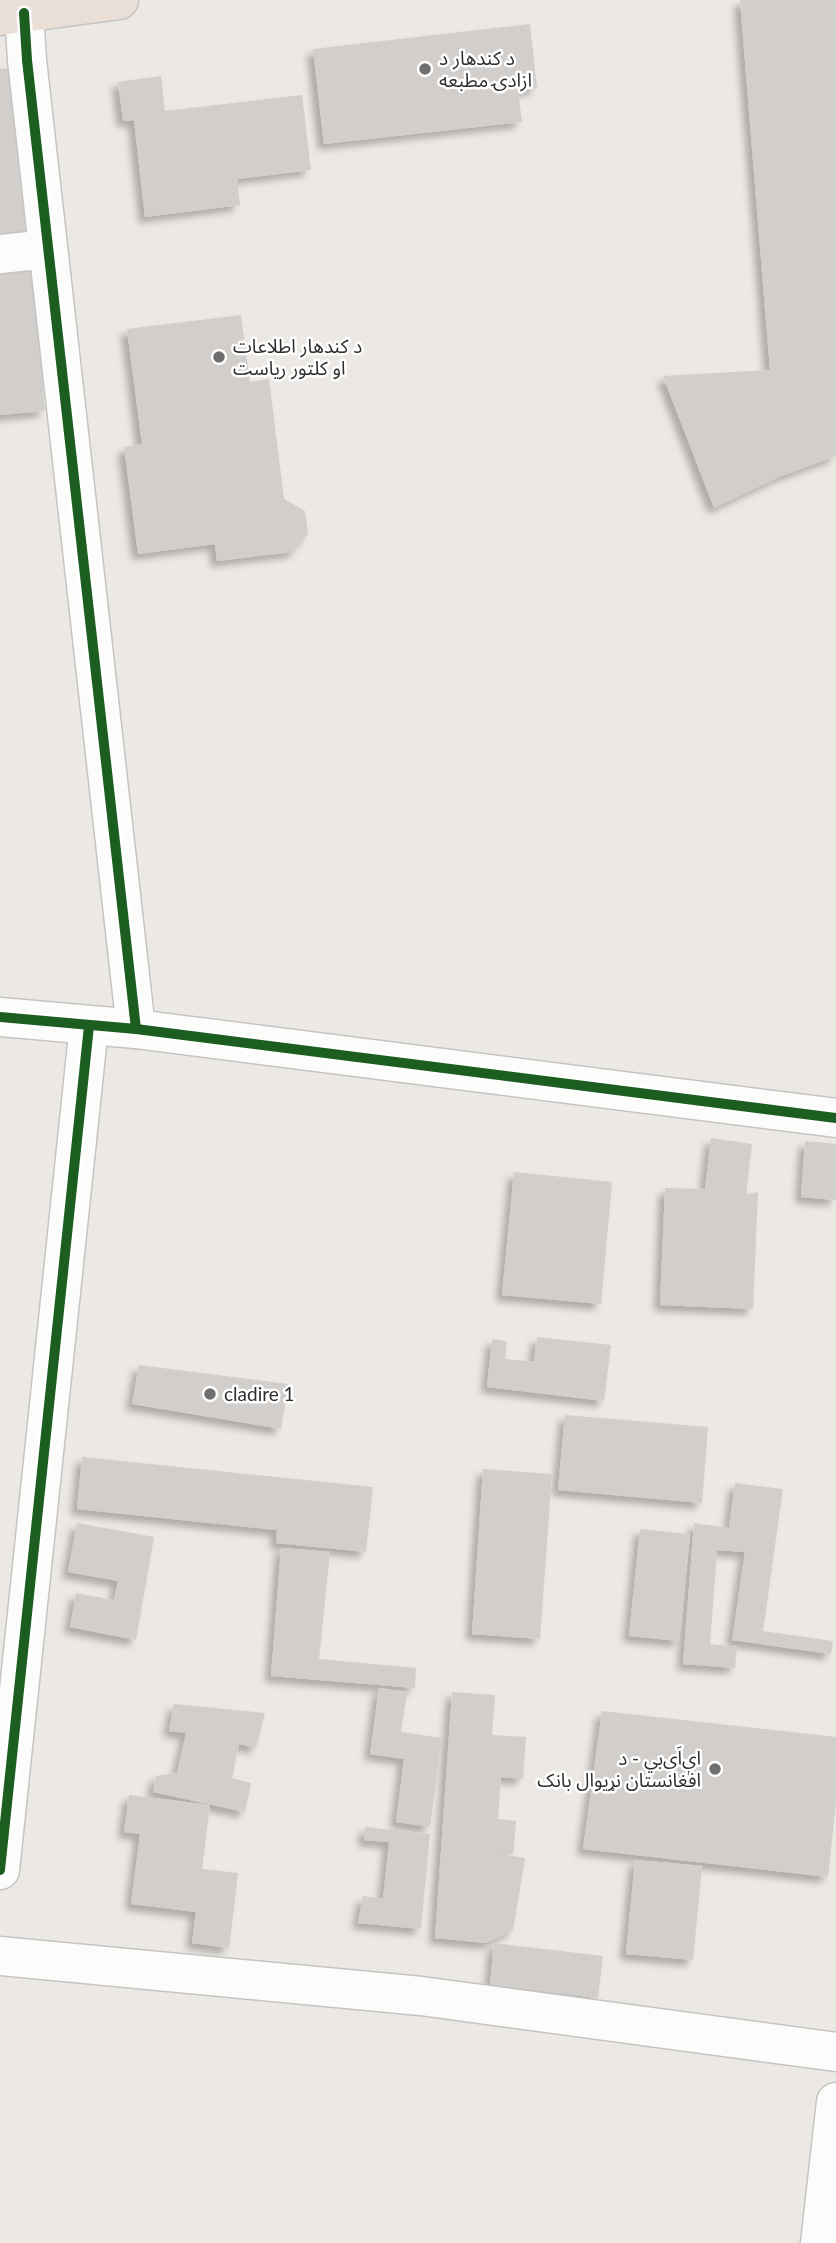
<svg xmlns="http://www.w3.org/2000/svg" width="836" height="2243" font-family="Lato,'Noto Sans Arabic',sans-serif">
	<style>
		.building { fill: #d1cecb; filter: url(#shadow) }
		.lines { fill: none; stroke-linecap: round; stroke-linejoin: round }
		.minor-casing { stroke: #c5c4c5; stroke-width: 41 }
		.highway-casing { stroke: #c6c5c4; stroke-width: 41 }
		.minor { stroke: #fcfcfb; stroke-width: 38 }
		.highway { stroke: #eadfd6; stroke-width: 38 }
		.cycleway-casing { stroke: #fff; stroke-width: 15 }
		.cycleway { stroke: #1b5e20; stroke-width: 10 }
		.poi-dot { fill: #706f6e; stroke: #fff; stroke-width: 2.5 }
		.labels { text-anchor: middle; stroke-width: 5; stroke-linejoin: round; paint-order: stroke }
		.poi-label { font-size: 19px; fill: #2e2e2e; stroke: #fff; text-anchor: start }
	</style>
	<defs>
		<filter id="shadow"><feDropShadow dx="-6" dy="6" stdDeviation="3.5" flood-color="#0004"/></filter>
	</defs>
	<rect width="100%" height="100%" fill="#ece8e4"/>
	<g class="building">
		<path d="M740,0h96v456l-57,21 -65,31 -51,-132 107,-6z"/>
		<path d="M530,24l7,64 -19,3 4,31 -198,22 -11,-95z"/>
		<path d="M11,68l16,176 -27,3v-178z"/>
		<path d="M161,76l4,35 137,-16 9,75 -74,9 3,26 -95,12 -11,-97 -11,1 -5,-39z"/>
		<path d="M32,266l13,145 -45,4v-146z"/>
		<path d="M241,315l9,67 19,-3 15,120 21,12 3,23 -15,18 -76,9 -2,-17 -77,10 -14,-107 18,-3 -15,-115z"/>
		<path d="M711,1138l41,6 -6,50 12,-2 -5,117 -93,-4 5,-117 40,1z"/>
		<path d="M805,1141l31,3v56l-35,-3z"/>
		<path d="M514,1172l98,10 -11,122 -99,-9z"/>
		<path d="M537,1337l74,8 -7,56 -117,-14 5,-48 15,2 -2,18 29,3z"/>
		<path d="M139,1365l149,19 -7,45 -149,-25z"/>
		<path d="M565,1415l143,12 -6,76 -144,-13z"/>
		<path d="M82,1457l291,30 -7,65 -90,-9 1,-13 -200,-21z"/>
		<path d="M483,1469l69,5 -12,165 -68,-5z"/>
		<path d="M735,1483l48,6 -20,142 70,10 -2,13 -99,-14 13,-88 -28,-2 -7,94 27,3 -2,21 -52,-4 11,-141 35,5z"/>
		<path d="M77,1523l77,14 -18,103 -66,-13 6,-34 38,7 4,-19 -50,-9z"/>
		<path d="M640,1529l50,5 -11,107 -50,-5z"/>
		<path d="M281,1548l49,4 -11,107 97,9 -1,20 -144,-12z"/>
		<path d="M379,1688l28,4 -6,40 41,6 -12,89 -34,-5 8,-63 -34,-5z"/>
		<path d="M452,1692l43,3 -3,40 34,2 -3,42 -22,-2 -3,42 18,2 -3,33 -21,-1 33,5 -12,72 -27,13 -51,-5z"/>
		<path d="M174,1704l91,9 -9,35 -17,-4 -7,34 19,5 -6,29 -92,-20 3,-16 21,-3 9,-40 -17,-2z"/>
		<path d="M602,1711l234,26v64l-8,76 -245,-28z"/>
		<path d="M129,1795l81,10 -8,64 36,4 -9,75 -37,-5 4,-31 -65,-8 9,-70 -16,-2z"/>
		<path d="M365,1827l65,7 -9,95 -63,-6 5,-27 20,3 6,-57 -25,-2z"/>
		<path d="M635,1860l67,6 -9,94 -67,-6z"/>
		<path d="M494,1943l109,13 -5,42 -108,-13z"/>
	</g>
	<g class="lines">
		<g class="minor-casing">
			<g id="minor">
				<path d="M24,13l3,47 109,969"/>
				<path d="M0,254l48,-5"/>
				<path d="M0,1017l136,12 700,89"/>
				<path d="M0,1870l89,-844"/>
				<path d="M0,1956l421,40 415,56"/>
				<path d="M820,2243l16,-141"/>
			</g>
		</g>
		<g class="highway-casing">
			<path id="highway" d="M0,16l119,-16"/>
		</g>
		<use href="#minor" class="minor"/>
		<use href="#highway" class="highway"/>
		<g class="cycleway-casing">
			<g id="cycleway">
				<path d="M24,13l3,47 109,969"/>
				<path d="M0,1017l136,12 700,89"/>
				<path d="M0,1870l89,-844"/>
			</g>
		</g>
		<use href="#cycleway" class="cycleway"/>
	</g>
	<g class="poi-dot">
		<circle cx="425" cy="69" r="7"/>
		<circle cx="219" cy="357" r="7"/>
		<circle cx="210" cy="1394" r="7"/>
		<circle cx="715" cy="1769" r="7"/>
	</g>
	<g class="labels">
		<g class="poi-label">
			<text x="439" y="65">د کندهار د<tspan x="439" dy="22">ازادۍ مطبعه</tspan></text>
			<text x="233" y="353">د کندهار اطلاعات<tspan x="233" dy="22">او کلتور رياست</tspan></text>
			<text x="224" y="1401">cladire 1</text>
			<text x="701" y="1765" text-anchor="end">اې‌اَی‌بي - د<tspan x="701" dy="22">افغانستان نړیوال بانک</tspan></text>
		</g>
	</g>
</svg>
